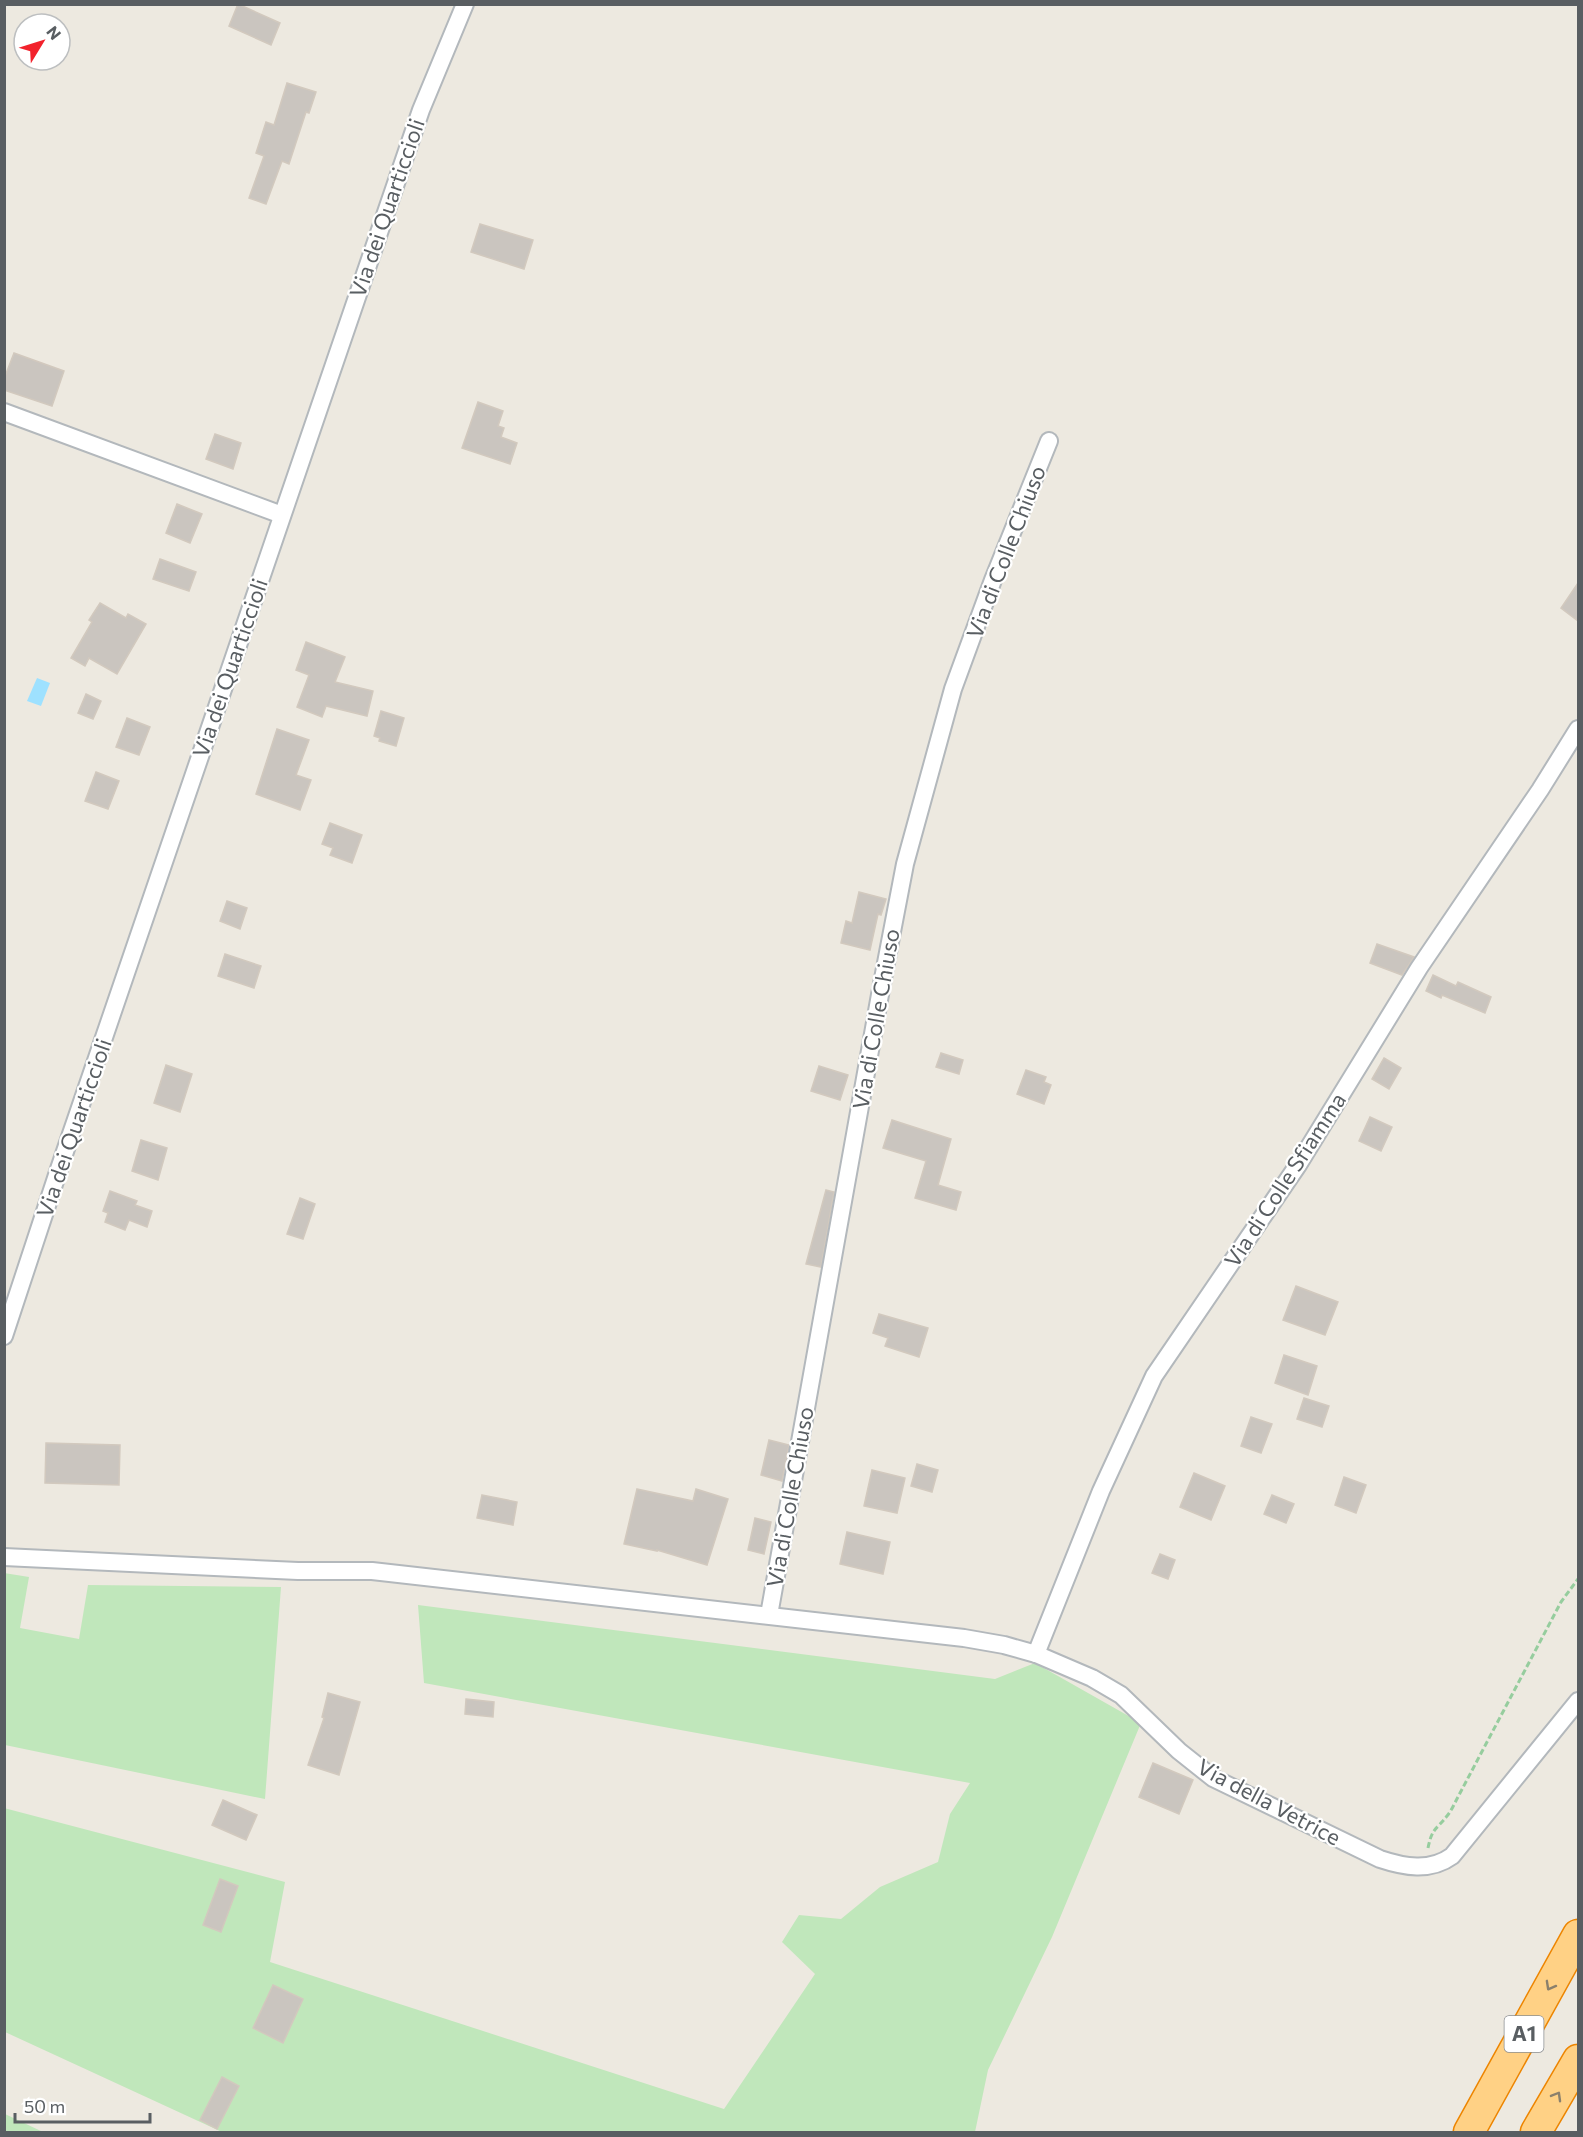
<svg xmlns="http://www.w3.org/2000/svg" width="1583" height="2137" font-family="Commissioner,sans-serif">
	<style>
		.green { fill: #c0e7bb; fill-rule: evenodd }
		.water { fill: #9ee1ff }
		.building { fill: #cac5bf; stroke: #d2c9be; stroke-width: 1.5 }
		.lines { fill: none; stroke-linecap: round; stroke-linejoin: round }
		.minor-casing { stroke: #b3b8bc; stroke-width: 20 }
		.motorway-casing { stroke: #ed8500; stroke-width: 33 }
		.path { stroke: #96cd9e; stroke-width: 3; stroke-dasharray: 6 3; stroke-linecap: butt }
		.minor { stroke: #fff; stroke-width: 16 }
		.motorway { stroke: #ffd185; stroke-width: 30 }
		.oneway { stroke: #8b806c }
		.labels { text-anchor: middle; stroke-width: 4.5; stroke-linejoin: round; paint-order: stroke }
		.shield { fill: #fff; stroke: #8b8e91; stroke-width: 1.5 }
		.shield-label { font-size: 21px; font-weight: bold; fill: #595e62 }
		.street-label { font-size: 22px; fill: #595e62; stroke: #fff }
	</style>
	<rect width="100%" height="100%" fill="#ede9e0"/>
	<g class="green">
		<path d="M4,1573l25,4 -9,51 59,11 9,-54 193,2 -16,212 -260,-54z"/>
		<path d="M418,1605l577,74 40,-16 106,60 -89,214 -64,133 -13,62h-753l-217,-100 -1,-224 281,74 -15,80 454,147 91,-135 -33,-32 17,-27 42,4 39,-32 58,-25 12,-48 20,-31 -546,-100zM220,1879l17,7 -16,46 -18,-7zM273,1985l30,14 -20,43 -30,-14zM222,2077l17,9 -22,43 -17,-9z"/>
		<path d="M4,2114h1l38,18h-38z"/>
	</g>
	<path class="water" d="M37,678l13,5 -9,23 -14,-5z"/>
	<g class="building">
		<path d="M238,4l42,19 -9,22 -42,-19z"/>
		<path d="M287,83l29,9 -7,21 -3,-1 -17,52 -7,-3 -16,43 -17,-6 15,-42 -8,-3 10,-31 8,3z"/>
		<path d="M480,224l53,16 -9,29 -53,-17z"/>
		<path d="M14,353l50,18 -12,35 -48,-16v-11z"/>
		<path d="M478,402l25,9 -5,15 6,2 -3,9 16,6 -7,21 -48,-16z"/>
		<path d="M215,434l26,9 -8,26 -27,-10z"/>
		<path d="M177,504l25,10 -12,29 -24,-10z"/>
		<path d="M160,559l36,13 -7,19 -36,-12z"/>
		<path d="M1578,583v38l-17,-13z"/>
		<path d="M100,603l26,15 2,-4 18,10 -29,50 -28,-16 -4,8 -14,-8 21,-36 -3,-2z"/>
		<path d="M306,642l39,15 -10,25 38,9 -6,25 -41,-10 -4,11 -25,-10 12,-32 -13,-5z"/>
		<path d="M86,694l15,7 -8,18 -15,-6z"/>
		<path d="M381,711l23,7 -8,28 -17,-5 1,-3 -6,-2z"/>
		<path d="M127,718l23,9 -11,28 -23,-8z"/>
		<path d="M277,729l32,11 -13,35 15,5 -11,30 -44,-16z"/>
		<path d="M96,772l23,9 -11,28 -23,-8z"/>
		<path d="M330,823l32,12 -10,28 -22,-8 3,-7 -11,-4z"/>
		<path d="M859,892l27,7 -5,16 -3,-1 -8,36 -29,-7 5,-22 6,2z"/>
		<path d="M227,901l20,7 -7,21 -20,-8z"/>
		<path d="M1377,944l37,13 -12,18 -32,-12z"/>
		<path d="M225,954l36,12 -7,22 -36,-12z"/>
		<path d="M1433,975l23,11 2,-4 33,15 -6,16 -43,-18 -1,3 -15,-7z"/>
		<path d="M941,1053l22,7 -4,14 -23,-7z"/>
		<path d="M1384,1058l17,10 -12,21 -17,-10z"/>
		<path d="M166,1065l26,9 -12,38 -26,-9z"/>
		<path d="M819,1066l29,9 -8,25 -29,-9z"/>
		<path d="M1026,1070l20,7 -2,5 7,3 -7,19 -27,-10z"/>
		<path d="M1370,1117l22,10 -11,24 -22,-10z"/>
		<path d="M892,1120l59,19 -13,46 23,7 -5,18 -41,-12 11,-37 -43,-13z"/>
		<path d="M141,1140l26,8 -9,32 -26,-9z"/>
		<path d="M826,1190l8,2 -13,75 -15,-3z"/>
		<path d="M110,1191l27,10 -2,4 17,6 -5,16 -18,-7 -4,10 -20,-8 3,-9 -5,-2z"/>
		<path d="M300,1198l15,6 -12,35 -16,-5z"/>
		<path d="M1296,1286l42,16 -13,33 -42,-15z"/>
		<path d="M879,1314l49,14 -9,29 -34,-11 3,-8 -15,-5z"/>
		<path d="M1284,1355l33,11 -9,29 -33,-12z"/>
		<path d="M1304,1398l25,8 -7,21 -25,-8z"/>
		<path d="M1251,1417l21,7 -11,29 -20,-7z"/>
		<path d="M769,1440l20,5 -7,36 -21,-6z"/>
		<path d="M46,1443l74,2 -1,40 -74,-2z"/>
		<path d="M917,1464l21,6 -6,22 -21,-6z"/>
		<path d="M872,1470l33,8 -8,35 -33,-7z"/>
		<path d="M1194,1473l31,13 -14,34 -31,-13z"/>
		<path d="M1344,1477l22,8 -10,28 -21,-8z"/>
		<path d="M637,1489l56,12 3,-12 32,10 -21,66 -50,-15v1l-33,-7z"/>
		<path d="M482,1495l35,7 -4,23 -36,-7z"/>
		<path d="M1272,1495l22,9 -8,19 -22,-9z"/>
		<path d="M755,1518l16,4 -7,32 -16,-4z"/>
		<path d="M847,1532l43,10 -7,32 -43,-10z"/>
		<path d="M1160,1554l15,6 -7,19 -16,-6z"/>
		<path d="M328,1693l32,9 -21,73 -31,-10 16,-47 -2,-1z"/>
		<path d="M466,1699l28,3 -1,15 -28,-3z"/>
		<path d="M1153,1763l40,17 -14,34 -40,-17z"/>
		<path d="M223,1800l34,15 -11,25 -34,-15z"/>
		<path d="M220,1879l18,7 -17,46 -18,-7z"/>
		<path d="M273,1985l30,14 -20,44 -30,-15z"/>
		<path d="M222,2077l17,9 -22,43 -17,-9z"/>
	</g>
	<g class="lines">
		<g class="minor-casing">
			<g id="minor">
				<path d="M4,412l278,103"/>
				<path d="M4,1336l54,-164 363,-1062 44,-106"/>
				<path d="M4,1557l294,14h74l592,67 40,7 32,9 56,24 29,17 58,56 34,27 167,81c24,8 50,13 72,-3l126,-155"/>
				<path d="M769,1615l112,-626 24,-125 48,-175 40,-109 56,-139"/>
				<path d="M1036,1654l65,-163 53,-115 144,-211 121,-197 121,-178 38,-61"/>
			</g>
		</g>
		<g class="motorway-casing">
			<g id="motorway">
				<path d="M1469,2132l109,-197"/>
				<path d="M1536,2132l42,-72"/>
			</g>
		</g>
		<path class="path" d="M1428,1848c4,-20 8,-18 19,-32 5,-6 8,-14 12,-21l102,-193 17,-23"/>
		<use href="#minor" class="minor"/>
		<use href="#motorway" class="motorway"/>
	</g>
	<defs><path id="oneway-chevron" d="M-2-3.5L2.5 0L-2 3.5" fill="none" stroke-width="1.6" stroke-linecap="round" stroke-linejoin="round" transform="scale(1.5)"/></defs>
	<g class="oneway">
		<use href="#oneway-chevron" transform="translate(1550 1986) rotate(119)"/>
		<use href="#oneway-chevron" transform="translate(1557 2096) rotate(-60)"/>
	</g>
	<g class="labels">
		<rect class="shield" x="1504.5" y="2016" width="39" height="36" rx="4.5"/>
		<g class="shield-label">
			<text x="1524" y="2041">A1</text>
		</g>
		<g class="street-label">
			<text transform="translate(387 208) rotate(-71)" y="8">Via dei Quarticcioli</text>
			<text transform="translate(1006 552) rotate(-69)" y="8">Via di Colle Chiuso</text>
			<text transform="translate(230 668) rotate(-71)" y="8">Via dei Quarticcioli</text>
			<text transform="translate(876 1019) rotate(-80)" y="8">Via di Colle Chiuso</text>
			<text transform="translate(74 1128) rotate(-71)" y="8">Via dei Quarticcioli</text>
			<text transform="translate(1285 1180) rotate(-57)" y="8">Via di Colle Sfiamma</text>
			<text transform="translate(790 1497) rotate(-80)" y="8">Via di Colle Chiuso</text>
			<text transform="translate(1269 1802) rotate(28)" y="8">Via della Vetrice</text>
		</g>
	</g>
	<rect width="1583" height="2137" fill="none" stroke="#595e62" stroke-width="12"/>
	<g transform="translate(42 42) rotate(52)"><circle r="28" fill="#ffffff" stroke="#bdbfc0" stroke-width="1.5"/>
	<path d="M0-4.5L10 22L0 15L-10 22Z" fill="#f2222c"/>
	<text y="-9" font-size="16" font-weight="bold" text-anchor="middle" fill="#595e62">N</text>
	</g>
	<path d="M15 2113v9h135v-9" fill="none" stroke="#595e62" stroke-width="3"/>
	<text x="24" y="2113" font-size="18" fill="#595e62" stroke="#ffffff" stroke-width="4.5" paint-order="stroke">50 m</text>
</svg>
